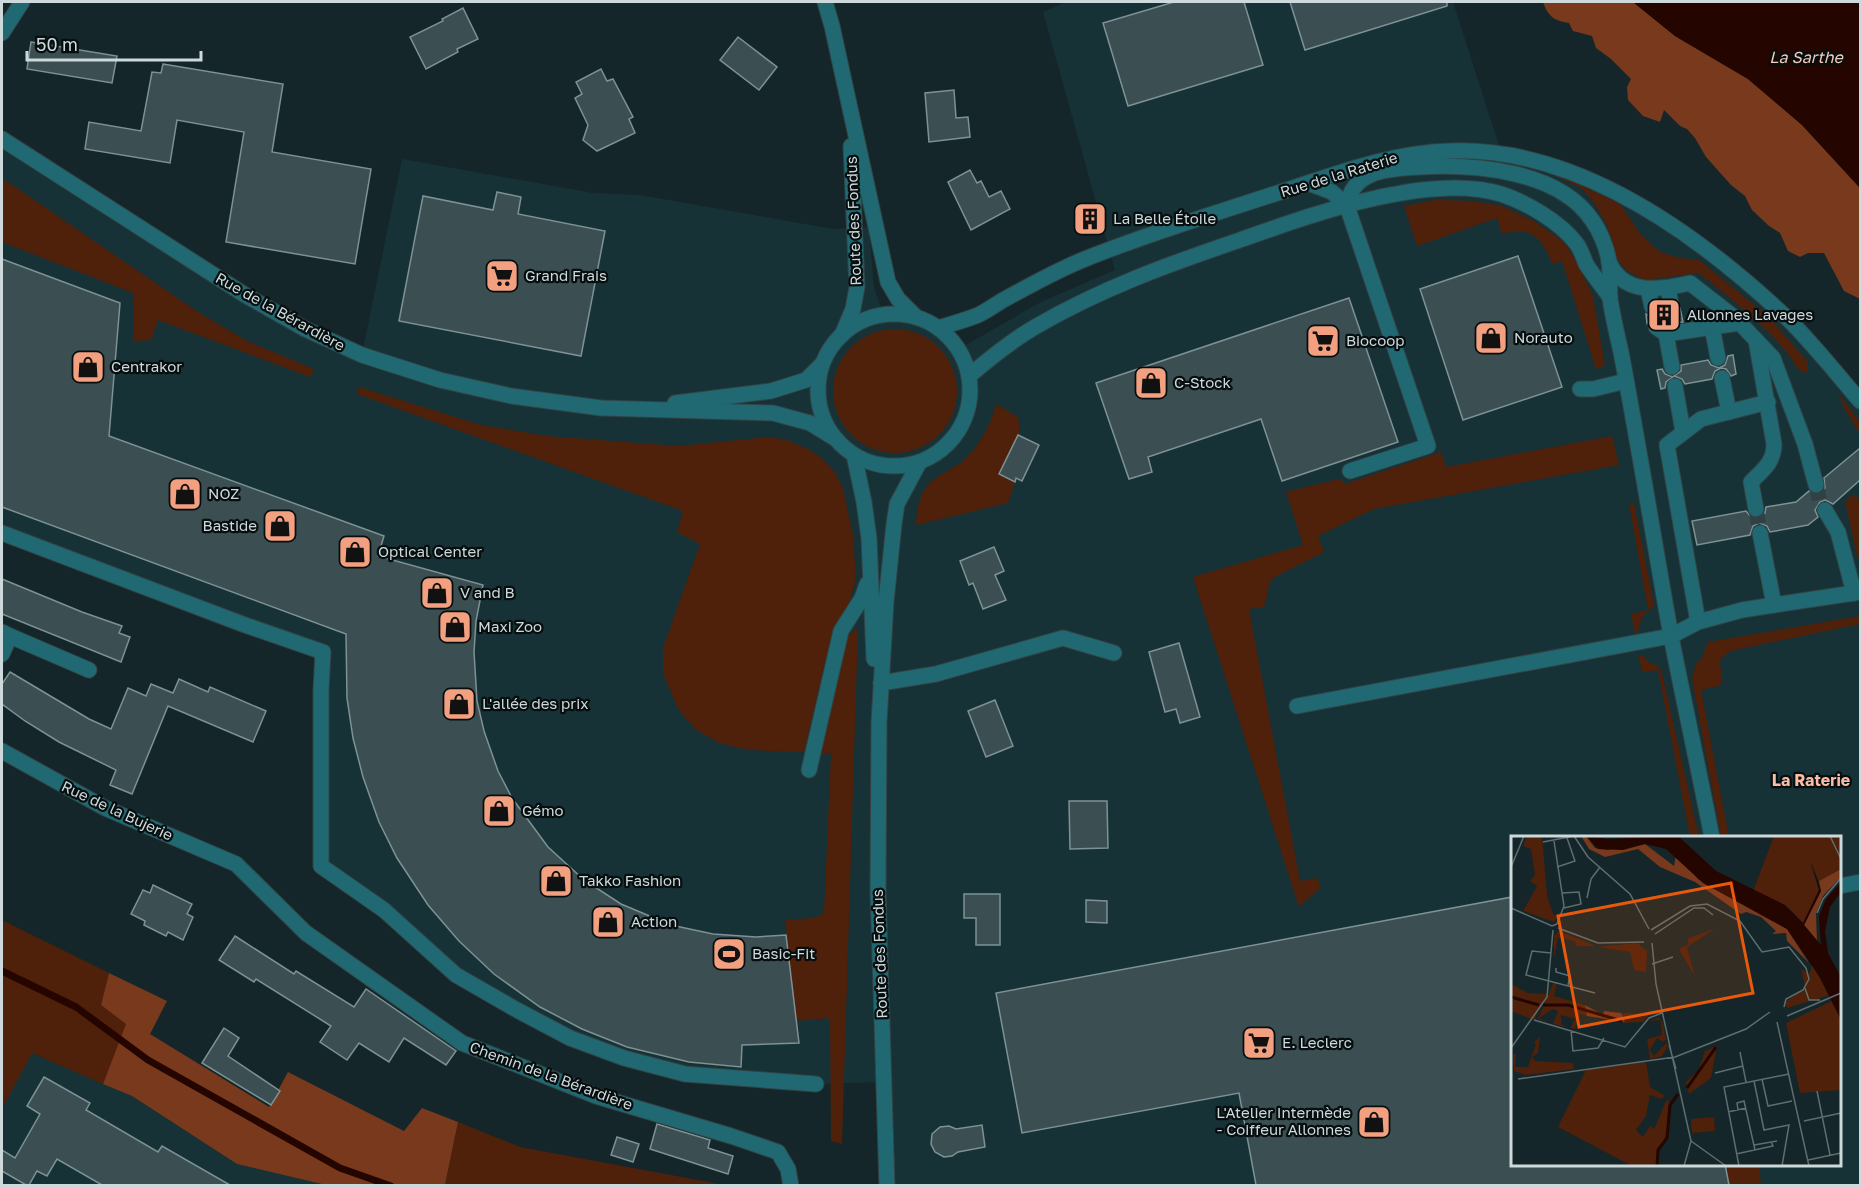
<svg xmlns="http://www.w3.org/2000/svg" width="1862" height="1187" font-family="'Golos Text',sans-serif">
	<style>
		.built { fill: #173236; fill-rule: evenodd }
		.green { fill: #4f200a }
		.forest { fill: #78391d }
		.water { fill: #240500 }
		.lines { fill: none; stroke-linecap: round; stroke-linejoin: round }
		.stream { stroke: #240500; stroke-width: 7 }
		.building { fill: #3b4e51; stroke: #7d9295; stroke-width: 1.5 }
		.minor-tunnel { stroke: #304144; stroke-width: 15; stroke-dasharray: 15 8; stroke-linecap: butt }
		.minor-casing { stroke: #324345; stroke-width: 17 }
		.minor { stroke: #206972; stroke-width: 15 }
		.labels { text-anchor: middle; stroke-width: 4.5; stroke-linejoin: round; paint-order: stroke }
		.street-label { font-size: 15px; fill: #ced9db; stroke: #060e0f }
		.poi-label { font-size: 15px; fill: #ced9db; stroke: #060e0f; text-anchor: start }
		.water-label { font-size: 16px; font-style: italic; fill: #f3caba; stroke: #060e0f }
		.neighbourhood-label { font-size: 16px; font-weight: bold; fill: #fabca3; stroke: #060e0f }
		.inset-river { fill: none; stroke: #240500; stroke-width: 3 }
		.inset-road { fill: none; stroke: #5e6e70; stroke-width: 1.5 }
		.view { fill: #e8590c; fill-opacity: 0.15; stroke: #e8590c; stroke-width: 3 }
		.inset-edge { fill: none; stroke: #ced9db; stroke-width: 3 }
	</style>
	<rect width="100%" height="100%" fill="#142629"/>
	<g class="built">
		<path d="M1066,2h387l49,153 70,17 159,97 129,132v784h-973l-4,-103 -67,2 -131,-10 -168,-64 -196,-144 2,-214 -321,-113v-401l192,126 168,90 40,-195 191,34 47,2 193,34 36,-2 5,61 10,27h21l25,8 14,9 15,17 82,-47 74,-32 -72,-258zM1512,838h328v326h-328z"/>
		<path d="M2,1037l30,16 100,43 105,68 89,21h-324z"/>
	</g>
	<g class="green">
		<path d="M1552,174l16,5 52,25 21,31 19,17 20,6 19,2 69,56 40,46v11l-10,-3c-13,-30 -73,-76 -99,-97l-54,7 -18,-9 -12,-15 -8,-31 -14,-24 -12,-13z"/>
		<path d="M2,178l196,134 49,29 67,28 -4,8 -152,-57 -7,20 -17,1 -1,-48 -131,-51z"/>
		<path d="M1435,200l38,1 29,5 30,14 32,22 12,19 17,35 12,69 -9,4 -34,-108 -10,3c-9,-26 -22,-39 -50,-30l-5,-16 -80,28 -13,-40z"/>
		<circle cx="895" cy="391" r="62"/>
		<path d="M359,387l122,38 66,11 131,10 91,-9 18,3 21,9 14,9 12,13 9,17 10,47 3,44 -8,27 -16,26 -28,120 -55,-2 -30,-7 -24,-14 -17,-20 -15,-36v-25l37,-104 -23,-12 6,-21 -326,-117z"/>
		<path d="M1838,393l22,29v12l-16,-26z"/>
		<path d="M996,404l22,13 2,15 -21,42 16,8 -7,21 -92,22c1,-20 4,-38 23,-49 8,-5 16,-9 24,-15 16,-14 28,-37 33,-57z"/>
		<path d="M1612,436l7,29 -245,44 -56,27 6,16 -51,26 -3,4 -6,25 -15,2 51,272 17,-3 4,9 -22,20 -106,-330 110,-32 -17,-53 53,-13 6,5 96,-32 5,15z"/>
		<path d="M1854,494l6,6v62l-3,-6 -12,-55z"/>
		<path d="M1634,503l20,102 -12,12 -5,16h-2l-4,-19 17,-4 -19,-106z"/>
		<path d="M1860,616v8l-130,27 -10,9 2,25 -21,5 28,147h-8l-29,-159 4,-15 5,-3 7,-18z"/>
		<path d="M858,627l-16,517 -11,-3 -1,-123 -34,3 -11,-101 29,-2 10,-5 7,-160h-10l24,-114z"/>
		<path d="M1638,655h4l8,8 6,2 5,4 38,168h-9l-32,-167 -16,2z"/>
		<path d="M2,920l107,53 -8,32 26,19 -24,60 -71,-31 -30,56z"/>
		<path d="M458,1122l62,25 205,38 -280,1z"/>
		<path d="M1725,1165h34l2,20h-32z"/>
	</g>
	<g class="forest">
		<path d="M1543,2h90l42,34 73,43 54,46 58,63v111l-16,-8 -20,-38h-16l-8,4 -12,-6 -8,-18 -11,-7 -17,-16 -7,-14 -14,-11 -25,-28 -11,-19 -8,-9 -7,-3 -16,-16 -4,12 -17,-6 -15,-16 -1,-13 4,-8 -20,-20 -15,-11 -4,-12 -19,-5 -4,-8c-15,-2 -21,-7 -26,-21z"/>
		<path d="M109,973l58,28 -17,33 119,73 19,-35 116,59 18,-23 36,14 -13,63h-119l-89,-21 -105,-68 -29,-12 23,-60 -25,-19z"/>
	</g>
	<path class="water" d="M1633,2h227v186l-58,-63 -54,-46 -73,-43z"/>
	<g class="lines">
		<path class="stream" d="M2,971l74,36 72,53 192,108 51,18"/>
	</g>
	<g class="building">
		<path d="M1174,2h70l19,63 -135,41 -25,-83z"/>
		<path d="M1290,2h157v4l-142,44z"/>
		<path d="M463,8l15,31 -21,10 1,3 -32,17 -16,-32 33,-16 -1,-2z"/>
		<path d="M738,37l39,30 -18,23 -39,-30z"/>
		<path d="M31,42l86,14 -5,27 -85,-14z"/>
		<path d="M163,64l120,20 -11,68 99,17 -16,95 -129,-22 18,-110 -67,-12 -7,43 -85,-14 4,-27 52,9 11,-59 9,1z"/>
		<path d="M601,69l6,12 6,-2 20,38 -4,2 6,14 -38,18 -14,-11 5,-15 -13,-27 7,-4 -6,-12z"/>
		<path d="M954,90l2,28 12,-1 2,20 -41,5 -4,-49z"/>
		<path d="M970,170l7,13 4,-2 8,16 12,-6 9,18 -39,21 -23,-48z"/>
		<path d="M497,192l24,5 -3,17 87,17 -24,125 -182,-35 24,-125 70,14z"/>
		<path d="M1518,256l44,131 -99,33 -43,-131z"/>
		<path d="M2,259l118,44 -11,133 275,100 -6,20 105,29 -7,36 -2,31 3,49 7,30 14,40 14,27 36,49 36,33 37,24 50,21 42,9 43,3 30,-2 13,108 -57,2 -1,22 -52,-5 -62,-15 -45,-18 -42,-22 -46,-33 -35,-33 -31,-36 -31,-47 -18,-36 -16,-45 -10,-39 -6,-40 -1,-64 -344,-127z"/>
		<path d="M1349,298l49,144 -116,39 -21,-62 -113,38 4,15 -23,7 -33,-96z"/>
		<path d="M1662,306l2,5 8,3 8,-6 3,14 -15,2 -12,-7 -5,1 -4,5 -1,-9 8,3 4,-2z"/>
		<path d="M1733,355l3,19 -5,2 -5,-7 -5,-1 -6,3 -3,8 -27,5 -3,-5 -8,-3 7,-5v-6l27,-5 3,5 8,3 6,-3 3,-9z"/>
		<path d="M1662,369l3,5 8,3 -7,5 -1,6 -4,1 -4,-19z"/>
		<path d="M1018,435l21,10 -17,36 -6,-3 -1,4 -16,-8z"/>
		<path d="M1860,448v32l-27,24 -8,-4 -5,2 -5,8 3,7 -10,8 -38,7 -3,-6 -8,-3 -6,3 -3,9 -53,10 -5,-24 54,-10 6,7h6l7,-5 1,-6 30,-5 13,-11 4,3h6l6,-6 -1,-10z"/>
		<path d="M994,547l10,24 -9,4 11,25 -23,9 -10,-26 -4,2 -9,-24z"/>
		<path d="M2,579l80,33 40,14 -3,7 11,4 -9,25 -119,-48z"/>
		<path d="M1179,643l21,74 -20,6 -4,-14 -11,3 -16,-60z"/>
		<path d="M10,672l79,47 22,10 17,-41 18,8 5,-12 22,9 6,-14 29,13 2,-5 56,24 -13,31 -85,-36 -36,88 -22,-9 6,-15 -57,-28 -34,-21 -23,-17v-20z"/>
		<path d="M995,700l18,46 -27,11 -18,-46z"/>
		<path d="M1069,801h38l1,47 -38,1z"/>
		<path d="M153,885l39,19 -5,10 6,3 -10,23 -15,-8 -2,4 -22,-11 1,-4 -14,-7 12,-24 7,3z"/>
		<path d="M964,894h36v51h-24v-27h-12z"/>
		<path d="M1512,897v267h213l4,21h-473l-17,-92 -217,40 -26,-140z"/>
		<path d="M1086,900l21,1v22l-21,-1z"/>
		<path d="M235,936l59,38 2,-3 58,36 12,-18 90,62 -10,14 -42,-27 -15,24 -30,-19 -12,17 -27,-18 11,-16 -75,-47 -2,3 -35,-22z"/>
		<path d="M224,1028l15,10 -11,18 52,35 -9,14 -69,-42z"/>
		<path d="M44,1077l46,26 -4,7 72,42 4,-6 68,39h-128l-45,-26 -10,17 -10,-5 -8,14h-3l-24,-14v-21l13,8 25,-44 -13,-8z"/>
		<path d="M657,1124l53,16 -2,8 25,8 -5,18 -78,-25z"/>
		<path d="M982,1125l3,22 -27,5 -6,4 -8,1 -9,-5 -4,-8 1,-10 8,-7 9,-1 7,3z"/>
		<path d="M617,1137l22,7 -6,18 -22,-7z"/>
	</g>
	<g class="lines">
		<g class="minor-tunnel">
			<path d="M1671,304l4,19"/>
			<path d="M1816,485l4,17 5,8"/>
			<path d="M1756,509l4,24"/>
		</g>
		<g class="minor-casing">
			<g id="minor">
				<path d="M825,2l7,24 56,256 10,17 18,18"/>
				<path d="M2,33l20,-31"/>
				<path d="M2,139l243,156 60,34 57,26 78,25 71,16 90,12 172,5 37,10 26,16"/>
				<path d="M1308,183l24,9 15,14 81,240 -78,25"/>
				<path d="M1347,206c5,-37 44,-37 73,-39 54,-3 138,3 172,53 8,11 15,28 17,42 2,12 0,25 1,37 3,18 7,36 11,53 18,95 33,189 50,284 13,67 28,134 41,202"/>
				<path d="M1609,262c15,34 51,28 81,21l45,35 38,40 32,86 11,41"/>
				<path d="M1668,288l3,16"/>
				<path d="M1648,289l4,18"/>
				<circle cx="894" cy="390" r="76"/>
				<path d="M1656,327l10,7 6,33"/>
				<path d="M1712,327l6,31"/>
				<path d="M938,328c13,-4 28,-8 40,-13 9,-4 18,-11 27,-16 26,-14 52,-29 80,-40 59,-24 122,-43 183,-63 61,-19 117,-43 182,-45 128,-5 249,84 338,168 26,26 49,55 72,82"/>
				<path d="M1666,334l73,-11"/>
				<path d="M842,335l11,-26 4,-22 -6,-141"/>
				<path d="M1756,340l18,104c0,18 -10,25 -23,38l5,27"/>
				<path d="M969,376c21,-18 42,-35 66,-49 65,-38 134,-63 205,-87 71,-25 188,-68 261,-46 25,8 59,28 75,49 5,6 7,14 10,21 7,11 16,22 24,33"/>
				<path d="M1722,378l7,34"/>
				<path d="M1675,386l8,46"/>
				<path d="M1580,389h13l33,-8"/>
				<path d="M675,403l96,-12 35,-11 16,-16"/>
				<path d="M854,455l10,47 5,36 5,121"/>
				<path d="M1825,510l13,22 16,61 6,-1"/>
				<path d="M2,533l243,92 78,27 -2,38v176l63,44 72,65 61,35 53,28 54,20 61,16 131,10"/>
				<path d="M1774,605l80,-12"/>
				<path d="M1698,622l-31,-177 34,-26 67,-17"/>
				<path d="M2,632l8,4 -8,18"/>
				<path d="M10,636l79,34"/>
				<path d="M881,683l55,-9 127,-36 51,15"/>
				<path d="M1297,706l374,-70 27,-14 44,-12 32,-5 -14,-72"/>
				<path d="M2,751l103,57 131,56 70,69 156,110 134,53 135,40 47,16 10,17 3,17"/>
				<path d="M809,770l32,-139 21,-33 5,-14"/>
				<path d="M1840,886l20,-4"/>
				<path d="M887,1186l-9,-295 1,-169 7,-120 8,-78 3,-20 22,-41"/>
			</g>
		</g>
		<use href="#minor" class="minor"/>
	</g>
	<defs>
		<g id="building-square" transform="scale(1.725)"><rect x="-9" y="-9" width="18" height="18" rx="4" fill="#f2a07f" stroke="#060e0f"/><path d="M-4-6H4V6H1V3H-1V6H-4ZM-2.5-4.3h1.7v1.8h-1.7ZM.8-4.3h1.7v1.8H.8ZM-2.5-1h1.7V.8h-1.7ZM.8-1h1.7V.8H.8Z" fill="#111"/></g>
		<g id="supermarket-square" transform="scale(1.725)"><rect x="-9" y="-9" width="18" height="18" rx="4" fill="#f2a07f" stroke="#060e0f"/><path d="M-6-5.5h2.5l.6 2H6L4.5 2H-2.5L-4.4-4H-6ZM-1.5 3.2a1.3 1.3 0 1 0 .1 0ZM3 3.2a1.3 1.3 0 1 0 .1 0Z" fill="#111"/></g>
		<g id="shop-square" transform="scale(1.725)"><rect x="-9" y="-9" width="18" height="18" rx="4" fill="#f2a07f" stroke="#060e0f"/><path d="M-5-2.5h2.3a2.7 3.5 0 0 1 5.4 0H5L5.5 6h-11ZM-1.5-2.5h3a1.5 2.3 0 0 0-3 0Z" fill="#111"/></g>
		<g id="stadium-square" transform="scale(1.725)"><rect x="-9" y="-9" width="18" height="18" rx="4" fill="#f2a07f" stroke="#060e0f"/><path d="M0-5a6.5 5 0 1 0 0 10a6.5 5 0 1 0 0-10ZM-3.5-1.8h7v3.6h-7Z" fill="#111"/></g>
	</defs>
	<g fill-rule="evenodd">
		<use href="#building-square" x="1090" y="219"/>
		<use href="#supermarket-square" x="502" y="276"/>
		<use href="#building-square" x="1664" y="315"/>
		<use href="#shop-square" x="1491" y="338"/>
		<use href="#supermarket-square" x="1323" y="341"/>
		<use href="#shop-square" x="88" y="367"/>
		<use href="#shop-square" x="1151" y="383"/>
		<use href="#shop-square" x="185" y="494"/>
		<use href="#shop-square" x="280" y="526"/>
		<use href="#shop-square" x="355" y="552"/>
		<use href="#shop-square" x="437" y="593"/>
		<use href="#shop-square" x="455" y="627"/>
		<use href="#shop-square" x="459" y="704"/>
		<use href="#shop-square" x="499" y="811"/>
		<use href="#shop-square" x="556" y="881"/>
		<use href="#shop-square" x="608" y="922"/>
		<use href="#stadium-square" x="729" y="954"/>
		<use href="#supermarket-square" x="1259" y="1043"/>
		<use href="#shop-square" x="1374" y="1122"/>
	</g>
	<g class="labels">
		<g class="street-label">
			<text transform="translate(1339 175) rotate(-17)" y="5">Rue de la Raterie</text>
			<text transform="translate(854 221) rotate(-92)" y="5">Route des Fondus</text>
			<text transform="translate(280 312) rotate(29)" y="5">Rue de la Bérardière</text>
			<text transform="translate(117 811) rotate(25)" y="5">Rue de la Bujerie</text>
			<text transform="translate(880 954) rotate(-92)" y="5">Route des Fondus</text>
			<text transform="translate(551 1076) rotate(20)" y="5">Chemin de la Bérardière</text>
		</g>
		<g class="poi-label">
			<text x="1113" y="224">La Belle Étoile</text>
			<text x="525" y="281">Grand Frais</text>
			<text x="1687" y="320">Allonnes Lavages</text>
			<text x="1514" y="343">Norauto</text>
			<text x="1346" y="346">Biocoop</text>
			<text x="111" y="372">Centrakor</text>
			<text x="1174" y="388">C-Stock</text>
			<text x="208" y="499">NOZ</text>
			<text x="257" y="531" text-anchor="end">Bastide</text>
			<text x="378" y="557">Optical Center</text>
			<text x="460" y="598">V and B</text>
			<text x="478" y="632">Maxi Zoo</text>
			<text x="482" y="709">L'allée des prix</text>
			<text x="522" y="816">Gémo</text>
			<text x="579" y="886">Takko Fashion</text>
			<text x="631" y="927">Action</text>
			<text x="752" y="959">Basic-Fit</text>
			<text x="1282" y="1048">E. Leclerc</text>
			<text x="1351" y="1118" text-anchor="end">L'Atelier Intermède<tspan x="1351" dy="17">- Coiffeur Allonnes</tspan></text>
		</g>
		<g class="water-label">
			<text x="1806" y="63">La Sarthe</text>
		</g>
		<g class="neighbourhood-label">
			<text x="1811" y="786">La Raterie</text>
		</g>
	</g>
	<g transform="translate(1511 836)">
		<rect width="330" height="330" fill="#142629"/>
		<path d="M16,0h15l5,59 6,19 5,3 -4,5 -31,-11 14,-25 -7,-5 5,-6 -4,-26 -8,-3zM263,0h67v21l-7,-9 7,11v10l-22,12 -9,-19 9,28 -16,33 -18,-18 -32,-14zM205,92l-29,19 8,30 -16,-28 10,-5 -2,-5zM47,95l36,14 -1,1h-17l-1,-5 -17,-3 -4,21v-23zM126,107l10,8 -1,21 -12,-2 -4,-18 -32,-5zM301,129l18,30 -43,13 -2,-6 20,-14 -4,-20 8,7zM46,147l-3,13 31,9 3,5 -1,6 -7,-2 -5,15 -5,-1 5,-9 -14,-4v9l5,3 -13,-3 5,-13 -5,-2 -14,9 11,5 -12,-4 15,-35zM0,148l17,9 20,1 -14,26 -23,-9zM321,165l9,19v70l-41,3 -14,-70zM110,177l27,1 1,1 -6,7 -20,1zM148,181l4,6 3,16 -3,3 -6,-4 -7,12 4,6 13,-14v6l-5,8 -12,3 -3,-20 15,-4 -1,-11 -1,-4 -12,1zM29,201l-2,16 -6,4 3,4 38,2 1,6 -48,6 -12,-4 -1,-17h3l-1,13h13l8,-23 -2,-2zM206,210l-6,32 -22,16 -3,-12 12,-11 7,-20zM135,226l4,25 15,9 -4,3 -11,-4 -4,21 -10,14 7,7 7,-11 4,3 13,-30 4,6 -3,33 -10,12v16h-26l-74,-39 28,-57zM203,281l1,14 -23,2 -1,-14z" fill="#4f200a"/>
		<path d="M70,0h5l9,12 12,2 38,-6 29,22 2,-12 22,25 89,50 22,34 -22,-22 -1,-8 -14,1 4,-3 -15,-14 -15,-5 -5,2 -46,-32 -35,-15 -22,-18 -33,8 -16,-8zM330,33v8l-18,19 -7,17 1,28 -13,-16 17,-34 -2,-10zM74,169l18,10 1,-4 17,2 4,9 -38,-6z" fill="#78391d"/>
		<path d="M75,0l21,3 71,-3 38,35 69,34 18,18 16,-33 -8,-29 10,30 -17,34 17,20 -2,-29 7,-17 15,-17v10l-11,15 -5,24 3,22 13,24v43l-22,-44 -32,-47 -84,-46 -37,-34 -21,-5 -22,6 -25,-1z" fill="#240500"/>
		<path class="inset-river" d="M0,161l28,8M32,169h25l54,16M176,252l29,-41M146,330l1,-16 9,-12 3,-33 8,-11"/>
		<path class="inset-road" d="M63,0l14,21 42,37 19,35M319,0l11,23M43,5l10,65 -7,18M32,6l31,-6M0,31l13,-31M46,31l18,-6 -8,-23M51,57l17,-1 2,12 -17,4M76,62l4,-19 9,-12M0,72l41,18 5,-2M306,77l6,-14 18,-21M47,92l40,15 46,-1M140,94l39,-24 17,-2 33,17 22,31 27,-5 17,21 3,11 -6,11 -17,9 -2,8M144,98l39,-26h10l9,7M141,107l4,41 35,157M40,117l-19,-2 -6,24 69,18M141,128l21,-7M45,132v4l14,4 -2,9M294,152l4,12h11M276,180l54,-23M23,184l91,27 24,-29 13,-5M266,186l32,144M60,194l2,21 25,-3 6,-10M158,209l7,24M0,212l36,-51 6,-67M229,216l6,30M204,237l28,-7M7,243l157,-22 71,-28 24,-17M251,243l6,27 24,-5M243,245l10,49 25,-5 -7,41M306,255l13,64M227,274l-1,-7 7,-2 11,49M217,276l18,-4M293,285l37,-8M180,305l35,25M243,309l23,-4M225,318l37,-8 -2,-4M297,324l33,-7M173,330l7,-25M228,330l-15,-79 65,-13"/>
		<path class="view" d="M220,47l22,110 -174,34 -21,-111z"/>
		<rect width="330" height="330" class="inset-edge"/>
	</g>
	<rect width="1862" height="1187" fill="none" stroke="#ced9db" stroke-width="6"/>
	<path d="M27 51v9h174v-9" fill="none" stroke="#ced9db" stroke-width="3"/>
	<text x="36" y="51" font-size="18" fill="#ced9db" stroke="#060e0f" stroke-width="4.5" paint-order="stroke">50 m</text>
</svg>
